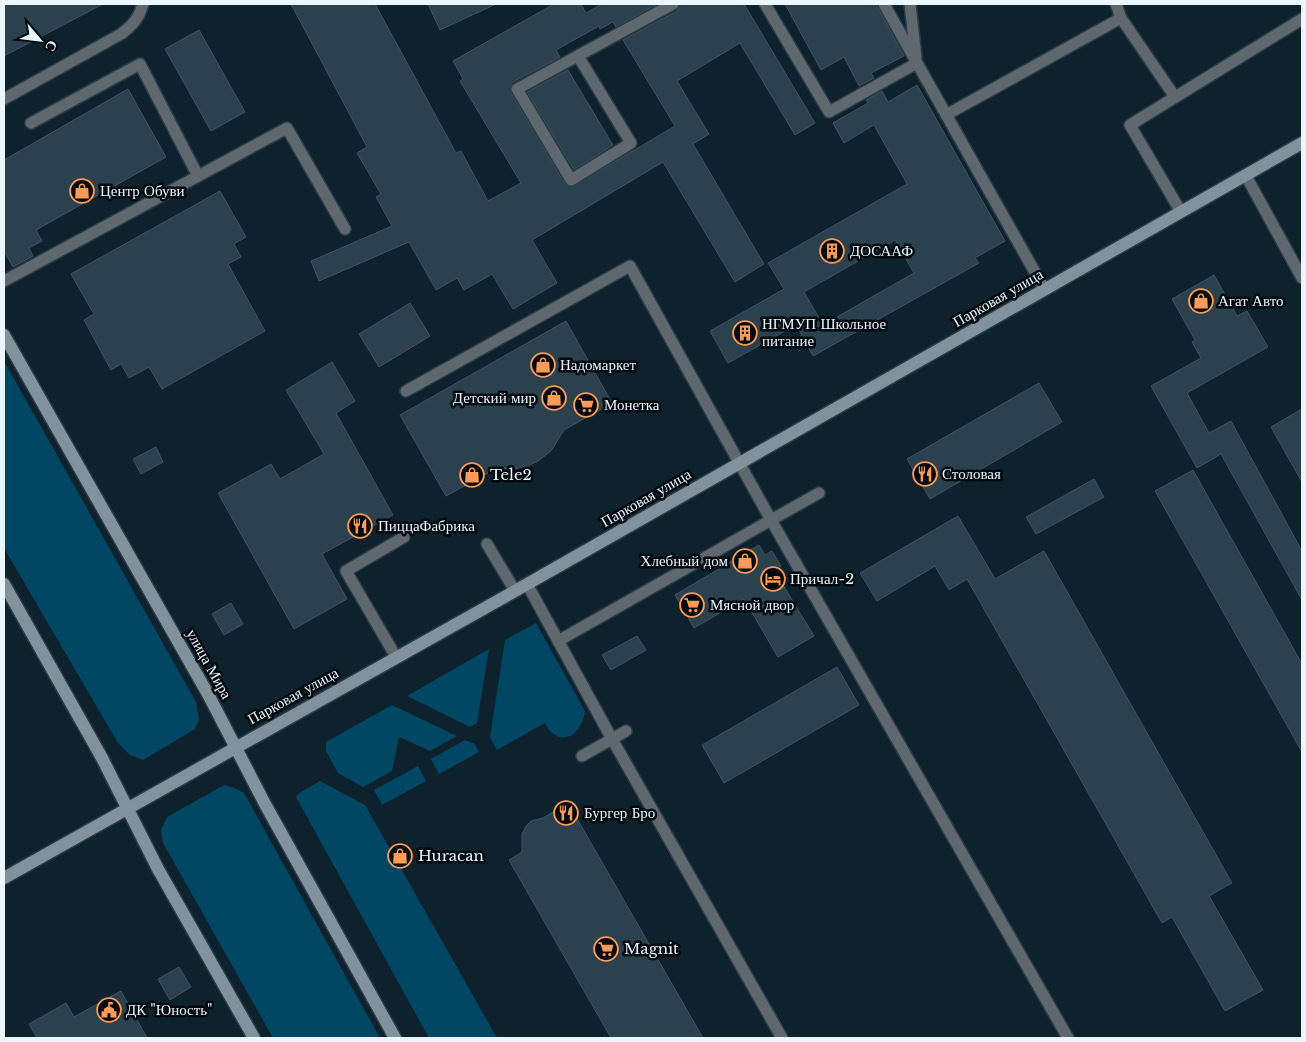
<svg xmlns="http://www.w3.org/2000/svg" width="1306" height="1042" font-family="'Libre Baskerville',serif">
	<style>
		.green { fill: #014662 }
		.building { fill: #2b414d; stroke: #3e5461; fill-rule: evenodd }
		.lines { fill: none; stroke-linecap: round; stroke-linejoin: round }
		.lane-casing { stroke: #283c46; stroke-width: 14 }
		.secondary-casing { stroke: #283c46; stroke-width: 15 }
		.lane { stroke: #5e686e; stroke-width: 11 }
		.secondary { stroke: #82929c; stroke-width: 12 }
		.labels { text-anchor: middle; stroke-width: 5; stroke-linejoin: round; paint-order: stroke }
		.poi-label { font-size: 15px; fill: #eaf7fe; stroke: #030a0f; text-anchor: start }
		.street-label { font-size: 15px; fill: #eaf7fe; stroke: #030a0f }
	</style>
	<rect width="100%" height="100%" fill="#0d222d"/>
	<g class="green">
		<path d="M4,361l192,341 3,18 -4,9 -52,31 -13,-5 -12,-12 -114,-195z"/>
		<path d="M536,623l49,88c-2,17 -16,35 -33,22 -3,-2 -5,-7 -7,-10l-48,27 -7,-13 15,-97z"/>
		<path d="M489,649l-12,74 -7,4 -63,-31z"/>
		<path d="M392,705l65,31 -27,15 -31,-14 -7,34 -29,16 -25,-14 -12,-22v-9z"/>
		<path d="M465,740l10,4 4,8 -40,22 -8,-15z"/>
		<path d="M418,766l8,15 -44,24 -8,-15z"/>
		<path d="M320,781l45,24 132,233h-68l-133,-241 3,-4z"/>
		<path d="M224,785l11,3 9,5 136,245h-107l-110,-195 -2,-13 6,-13z"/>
	</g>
	<g class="building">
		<path d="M4,4h99l-99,52z"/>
		<path d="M291,4h84l81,149 5,-2 27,50 33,-18 -61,-102 3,-2 -10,-18 101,-57h27l5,9 16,-9h56l-42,23 -3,-5 -13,7 -1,-3 -43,24 4,7 -47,25 -3,4 1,7 54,91 7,3 103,-61 -52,-86 54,-29 3,-7h64l71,119 -20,12 -55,-92 -63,38 32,53 -16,10 71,120 -29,18 -72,-120 -131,78 25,43 -44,26 -21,-35 -28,16 -7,-12 -21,12 -27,-48 -90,39 -8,-20 81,-35 -16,-29 5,-3 -24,-41 10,-6z"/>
		<path d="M428,4h68l-56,26z"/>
		<path d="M785,4h91l28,52 -33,17 3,5 -15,8 -15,-29 -23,13z"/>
		<path d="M199,30l46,82 -34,19 -46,-82z"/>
		<path d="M568,70l45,75 -39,25 -47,-78z"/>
		<path d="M917,85l88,156 -30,17 4,5 -166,93 -17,-31 -68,38 -18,-32 74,-42 -16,-26 139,-79 -33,-59 -30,18 -11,-20 35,-20 -2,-3 16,-9 6,11zM895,240l19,33 -91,52 -19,-33z"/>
		<path d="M128,89l38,68 -130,73 6,11 -13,7 4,8 -20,11 -9,-16v-91z"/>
		<path d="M220,191l26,46 -12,7 7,13 -13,7 37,67 -103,58 -13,-22 -20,11 -8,-14 -10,6 -27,-50 10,-6 -23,-40z"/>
		<path d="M1214,275l23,41 10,-5 21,36 -81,46 22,40 22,-12 71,130v49l-81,-146 -24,14 -46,-82 50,-28 -9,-16 3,-2 -23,-41z"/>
		<path d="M410,303l20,33 -51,31 -20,-33z"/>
		<path d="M566,321l46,82 -48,27 -13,21 -13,10 -13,6 -12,2h-18l-49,27 -46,-81z"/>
		<path d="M332,362l23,39 -19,12 57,102 -71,39 25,45 -53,30 -76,-136 53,-29 9,15 44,-25 -38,-64z"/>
		<path d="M1039,383l23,39 -132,77 -23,-40z"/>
		<path d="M1302,409v73l-31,-55z"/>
		<path d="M156,447l7,15 -22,12 -8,-15z"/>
		<path d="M1193,470l109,194v88l-147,-261z"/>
		<path d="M1094,479l10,18 -68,37 -10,-17z"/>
		<path d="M958,516l37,63 49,-28 188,332 -23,13 54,94 -38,21 -53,-94 -10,6 -195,-344 -18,11 -14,-24 -58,35 -17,-28z"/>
		<path d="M759,545l6,10 7,-4 9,15 -7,4 40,66 -36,21 -34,-58 -50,29 -19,-33z"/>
		<path d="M231,603l12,21 -19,11 -12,-21z"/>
		<path d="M637,636l9,14 -35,20 -9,-15z"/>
		<path d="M837,667l22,38 -135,78 -22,-38z"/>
		<path d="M568,803l135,235h-92l-102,-178 13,-8v-18l4,-8 5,-5 12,-3z"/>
		<path d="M179,967l12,20 -21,13 -12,-21z"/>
		<path d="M121,991l26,47h-110l-8,-14 37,-21 8,14z"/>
	</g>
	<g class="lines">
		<g class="lane-casing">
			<g id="lane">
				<path d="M765,4l64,108 88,-49 128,227"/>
				<path d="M884,4l33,59"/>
				<path d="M910,4l6,53"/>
				<path d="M1116,4l5,14"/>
				<path d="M578,56l53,87 -60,37 -54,-91 156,-85"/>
				<path d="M4,99l117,-65c12,-9 18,-16 22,-30"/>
				<path d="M946,115l175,-97 54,79"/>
				<path d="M31,123l109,-59 58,112"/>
				<path d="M1246,176l56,102"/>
				<path d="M1181,212l-51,-87 172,-106"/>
				<path d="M4,281l283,-153 58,101"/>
				<path d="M406,391l224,-125 141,254 -213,121"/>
				<path d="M819,493l-48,27 297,518"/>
				<path d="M487,544l28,47"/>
				<path d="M527,584l85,155 170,299"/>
				<path d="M396,657l-50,-86 58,-34"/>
				<path d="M582,756l44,-25"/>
			</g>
		</g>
		<g class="secondary-casing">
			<g id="secondary">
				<path d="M4,335l205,361 56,108 130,234"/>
				<path d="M4,584l98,174 56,111 96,169"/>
				<path d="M4,878l511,-287 787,-448"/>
			</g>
		</g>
		<use href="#lane" class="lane"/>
		<use href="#secondary" class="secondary"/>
	</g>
	<defs>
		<g id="shop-ring" transform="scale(1.25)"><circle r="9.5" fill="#030a0f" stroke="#fe9c57" stroke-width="1.5"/><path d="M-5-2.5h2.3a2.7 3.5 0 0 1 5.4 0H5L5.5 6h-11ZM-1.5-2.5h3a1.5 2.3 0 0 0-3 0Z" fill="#fe9c57"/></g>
		<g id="building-ring" transform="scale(1.25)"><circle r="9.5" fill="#030a0f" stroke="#fe9c57" stroke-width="1.5"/><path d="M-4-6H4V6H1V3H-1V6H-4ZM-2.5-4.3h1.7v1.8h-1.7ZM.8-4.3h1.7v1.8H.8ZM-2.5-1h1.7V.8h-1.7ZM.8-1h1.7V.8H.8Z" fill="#fe9c57"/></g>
		<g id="supermarket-ring" transform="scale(1.25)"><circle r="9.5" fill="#030a0f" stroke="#fe9c57" stroke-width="1.5"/><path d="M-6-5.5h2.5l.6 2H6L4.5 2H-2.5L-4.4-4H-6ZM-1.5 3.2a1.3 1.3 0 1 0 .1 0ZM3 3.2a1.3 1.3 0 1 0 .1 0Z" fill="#fe9c57"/></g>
		<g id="restaurant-ring" transform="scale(1.25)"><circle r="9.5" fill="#030a0f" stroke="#fe9c57" stroke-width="1.5"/><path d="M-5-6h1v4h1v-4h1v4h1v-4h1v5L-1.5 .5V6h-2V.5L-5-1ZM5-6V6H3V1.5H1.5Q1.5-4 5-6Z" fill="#fe9c57"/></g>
		<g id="hotel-ring" transform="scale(1.25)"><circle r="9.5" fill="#030a0f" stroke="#fe9c57" stroke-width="1.5"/><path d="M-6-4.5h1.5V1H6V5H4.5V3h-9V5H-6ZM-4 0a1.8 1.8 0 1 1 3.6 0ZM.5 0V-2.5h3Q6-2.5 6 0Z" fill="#fe9c57"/></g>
		<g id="civic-ring" transform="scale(1.25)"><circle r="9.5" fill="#030a0f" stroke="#fe9c57" stroke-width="1.5"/><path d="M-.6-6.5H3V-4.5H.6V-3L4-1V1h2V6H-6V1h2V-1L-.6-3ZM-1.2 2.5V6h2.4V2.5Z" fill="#fe9c57"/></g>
	</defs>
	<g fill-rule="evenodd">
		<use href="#shop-ring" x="82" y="191"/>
		<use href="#building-ring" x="832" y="251"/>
		<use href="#shop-ring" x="1201" y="301"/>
		<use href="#building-ring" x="745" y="333"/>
		<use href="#shop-ring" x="543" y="365"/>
		<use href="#shop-ring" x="554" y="398"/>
		<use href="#supermarket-ring" x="586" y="405"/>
		<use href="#restaurant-ring" x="925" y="474"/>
		<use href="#shop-ring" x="472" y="475"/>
		<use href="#restaurant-ring" x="360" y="526"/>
		<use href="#shop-ring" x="745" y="561"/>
		<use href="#hotel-ring" x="773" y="579"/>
		<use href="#supermarket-ring" x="692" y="605"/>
		<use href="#restaurant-ring" x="566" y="813"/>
		<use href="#shop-ring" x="400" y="856"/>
		<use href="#supermarket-ring" x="606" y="949"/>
		<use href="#civic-ring" x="109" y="1010"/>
	</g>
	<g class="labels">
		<g class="poi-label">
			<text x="100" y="196">Центр Обуви</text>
			<text x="850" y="256">ДОСААФ</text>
			<text x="1218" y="306">Агат Авто</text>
			<text x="762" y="329">НГМУП Школьное<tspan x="762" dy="17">питание</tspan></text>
			<text x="560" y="370">Надомаркет</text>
			<text x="536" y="403" text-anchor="end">Детский мир</text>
			<text x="604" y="410">Монетка</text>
			<text x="942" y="479">Столовая</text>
			<text x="490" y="480">Tele2</text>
			<text x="378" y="531">ПиццаФабрика</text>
			<text x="728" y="566" text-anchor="end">Хлебный дом</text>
			<text x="790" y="584">Причал-2</text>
			<text x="710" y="610">Мясной двор</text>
			<text x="584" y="818">Бургер Бро</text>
			<text x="418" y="861">Huracan</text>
			<text x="624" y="954">Magnit</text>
			<text x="126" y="1015">ДК "Юность"</text>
		</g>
		<g class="street-label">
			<text transform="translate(998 298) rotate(-30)" y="5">Парковая улица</text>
			<text transform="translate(646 498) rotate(-30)" y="5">Парковая улица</text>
			<text transform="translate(209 664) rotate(61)" y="5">улица Мира</text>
			<text transform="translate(293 696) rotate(-29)" y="5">Парковая улица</text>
		</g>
	</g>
	<rect width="1306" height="1042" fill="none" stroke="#eaf7fe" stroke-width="10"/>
	<g transform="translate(40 40) rotate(118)" stroke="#030a0f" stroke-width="4" paint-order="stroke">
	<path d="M0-4L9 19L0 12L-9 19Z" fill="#eaf7fe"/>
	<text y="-8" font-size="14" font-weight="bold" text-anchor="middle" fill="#eaf7fe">С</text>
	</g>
</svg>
